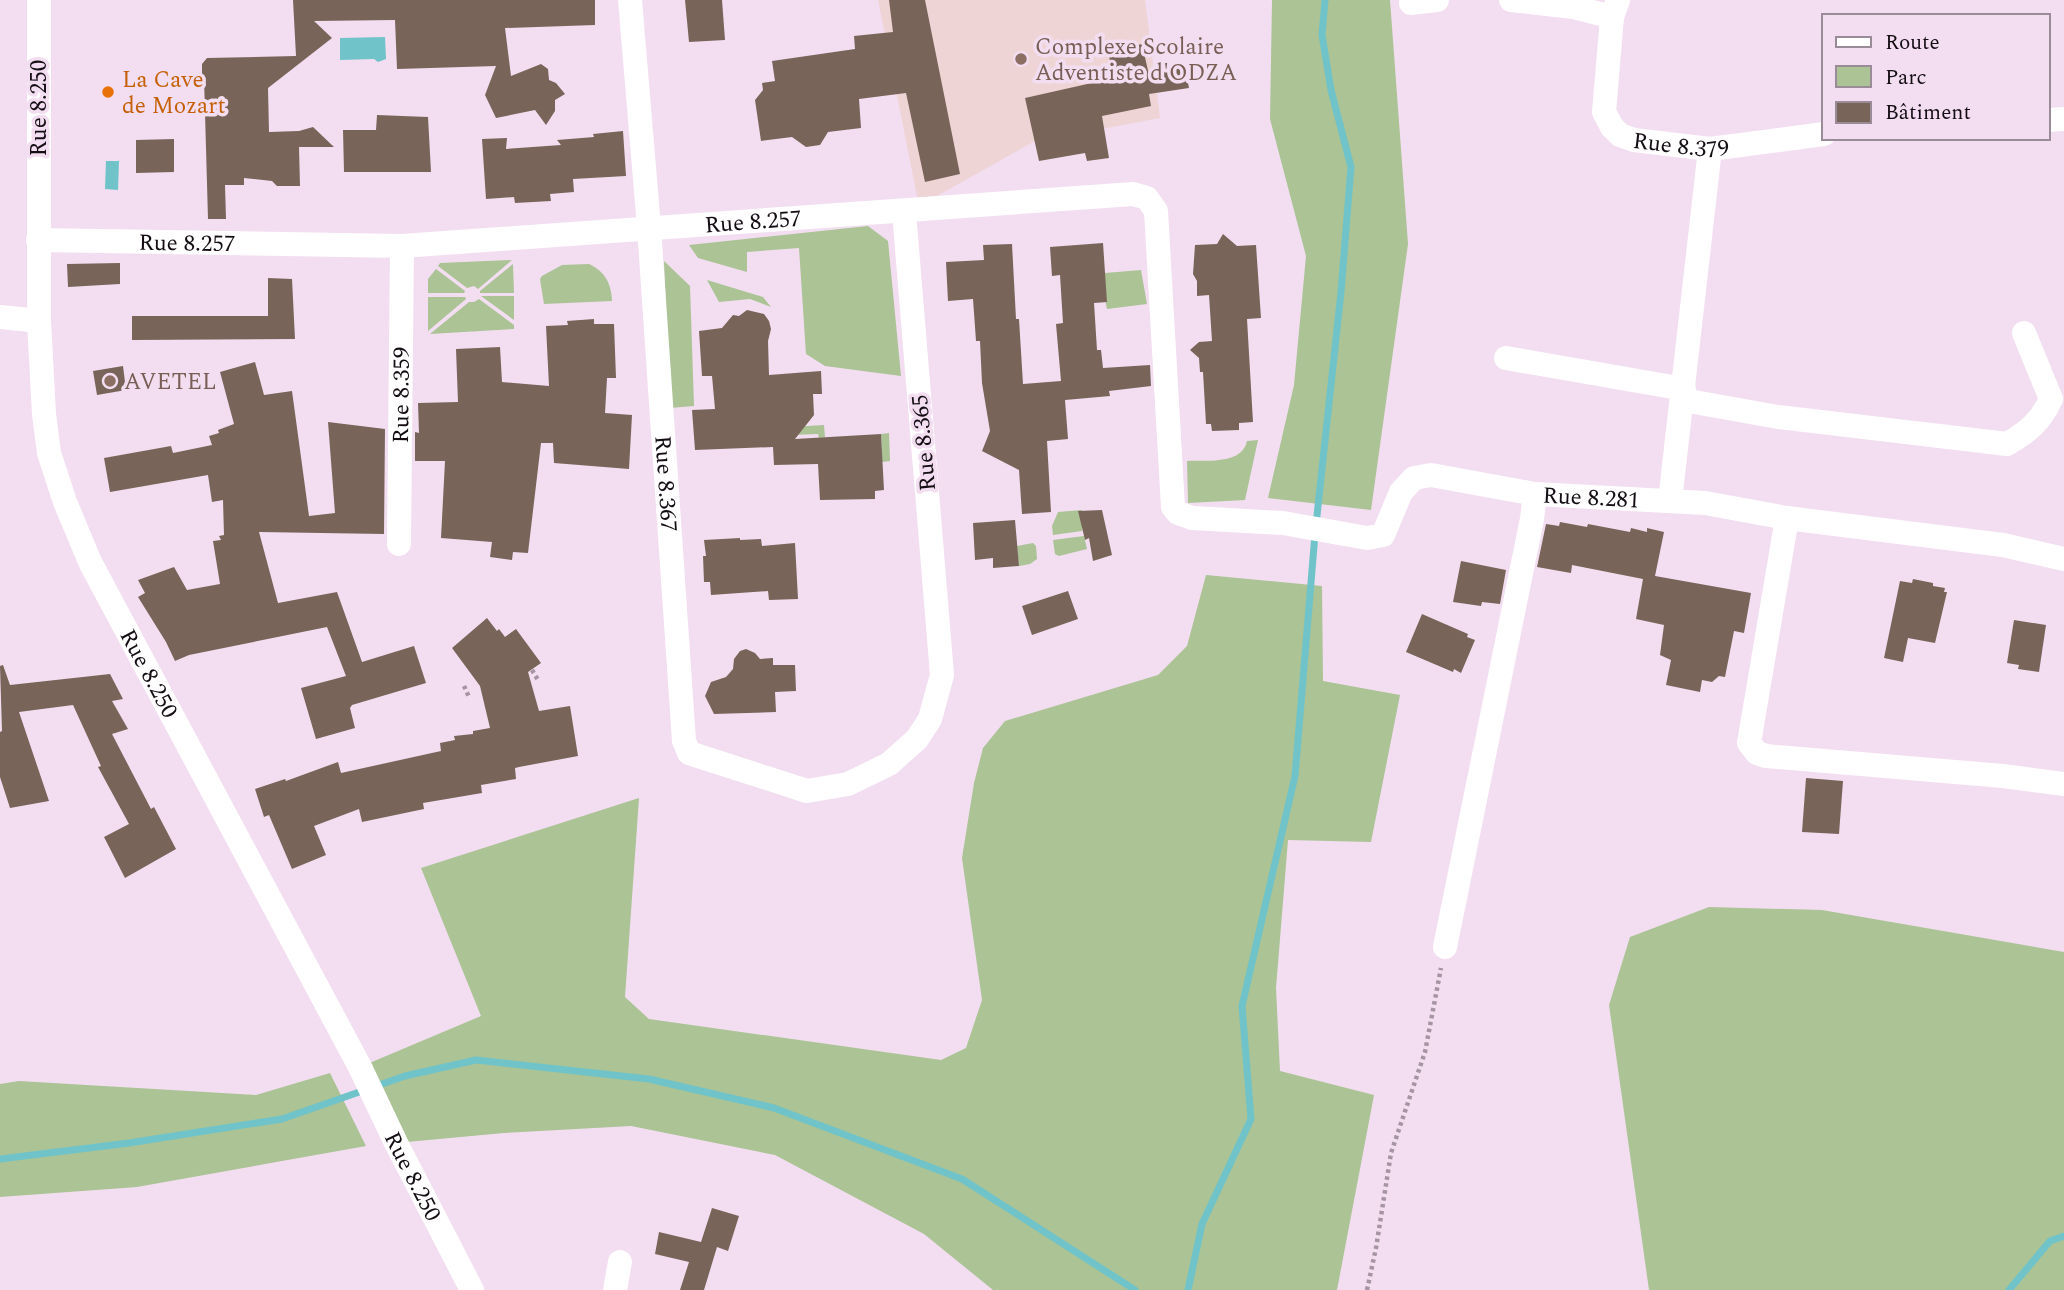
<svg xmlns="http://www.w3.org/2000/svg" width="2064" height="1290" font-family="Spectral,serif">
	<style>
		.education { fill: #efd4d5 }
		.green { fill: #abc395 }
		.water { fill: #70c4c9 }
		.lines { fill: none; stroke-linecap: round; stroke-linejoin: round }
		.stream { stroke: #70c4c9; stroke-width: 7 }
		.building { fill: #786459 }
		.path { stroke: #a595a3; stroke-width: 4.5; stroke-dasharray: 3.5 3.5; stroke-linecap: butt }
		.minor { stroke: #fff; stroke-width: 24 }
		.education-dot { fill: #8d6e63; stroke: #f2def0; stroke-width: 2.5 }
		.food-dot { fill: #e8710a; stroke: #f2def0; stroke-width: 2.5 }
		.labels { text-anchor: middle; stroke-width: 7; stroke-linejoin: round; paint-order: stroke }
		.education-label { font-size: 23px; fill: #785e54; stroke: #f2def0; text-anchor: start }
		.food-label { font-size: 23px; fill: #c56008; stroke: #f2def0; text-anchor: start }
		.street-label { font-size: 23px; fill: #140e14; stroke: #f2def0 }
	</style>
	<rect width="100%" height="100%" fill="#f2def0"/>
	<path class="education" d="M878,0h267l15,118 -127,24 -114,64z"/>
	<g class="green">
		<path d="M1272,0h118l18,244 -37,266 -103,-12 26,-113 12,-129 -36,-137z"/>
		<path d="M868,226l20,15 13,135 -76,-10 -19,-12 -7,-106 -52,4v20l-49,-14 -9,-13z"/>
		<path d="M512,260l-34,29 -4,-3 -7,2 -29,-22 2,-3z"/>
		<path d="M664,261l26,25 4,120 -24,2z"/>
		<path d="M513,264l1,29h-34v-2z"/>
		<path d="M589,264c17,8 22,20 23,37l-68,3 -4,-25 2,-3 20,-11z"/>
		<path d="M436,269l29,22 -1,2h-36v-14z"/>
		<path d="M1141,270l6,34 -40,5 -5,-24 3,-12z"/>
		<path d="M707,280l56,17 8,10 -21,-8 -31,3z"/>
		<path d="M481,296h33v24z"/>
		<path d="M428,297h37l1,2 -38,32z"/>
		<path d="M479,299l35,26v4l-84,5 39,-32h5z"/>
		<path d="M824,425l1,12 -6,1 -1,-4 -27,1v-8z"/>
		<path d="M889,433l1,28 -8,1 -1,-28z"/>
		<path d="M1258,440l-13,60 -57,3 -1,-42c20,-1 55,4 60,-20z"/>
		<path d="M1082,510v21l-29,4 -1,-9 6,-14z"/>
		<path d="M1084,536l3,13 -28,7 -4,-2 -2,-14z"/>
		<path d="M1033,543l3,3 1,13 -7,5 -11,2 -2,-20z"/>
		<path d="M1206,575l116,11 1,95 77,14 -29,147 -83,-2 -12,148 4,83 94,24 -37,195h-344l-69,-56 -149,-79 -144,-29 -127,7 -108,10 -36,-76 121,-51 -60,-148 218,-70 -14,199 24,22 292,41 25,-12 16,-48 -20,-142 12,-75 9,-35 22,-27 153,-46 29,-29z"/>
		<path d="M1709,907l113,3 242,42v338h-415l-40,-285 21,-68z"/>
		<path d="M330,1073l36,73 -229,41 -137,10v-113l19,-3 237,14z"/>
	</g>
	<g class="water">
		<path d="M385,37l1,22 -8,3 -4,-3 -34,1v-22z"/>
		<path d="M106,161h13l-1,29 -13,-1z"/>
	</g>
	<g class="lines">
		<g class="stream">
			<path d="M0,1159l129,-16 153,-24 123,-43 71,-16 173,19 125,29 188,71 173,111"/>
			<path d="M1188,1290l14,-66 49,-105 -9,-113 53,-230 20,-242 26,-242 10,-125 -20,-77 -9,-55 3,-35"/>
			<path d="M2009,1290l41,-49 14,-5"/>
		</g>
	</g>
	<g class="building">
		<path d="M293,0h302v25l-90,3 6,48 30,-12 7,5 1,11 7,3 9,11 -10,6v11l-9,14 -11,-15 -39,8 -11,-23 11,-29 -99,3 -2,-49 -81,1 18,17 -64,50 1,44 30,-1 14,-4 21,20h-35l1,39h-23l-5,-5 -28,-3v7h-19l1,34h-18l-4,-141h-2v-14l5,-6 89,-2z"/>
		<path d="M685,0h37l3,40 -36,2z"/>
		<path d="M889,0h36l35,174 -35,8 -19,-89 -47,6 2,29 -33,4 -8,13 -14,2 -14,-10 -31,4 -6,-41 8,-10 -1,-7 13,-2 -3,-20 83,-12 -1,-13 39,-4z"/>
		<path d="M1142,44l7,31 36,-8 4,21 -40,6 2,12 -49,10 7,42 -22,3 -2,-8 -46,8 -14,-63 89,-20 -6,-26z"/>
		<path d="M377,115l51,2 3,55h-87l-1,-42h33z"/>
		<path d="M623,131l3,45 -53,3 1,13 -24,2 1,7 -36,2 -1,-6 -28,2 -4,-60 25,-1 -1,11 55,-4 -4,-5 37,-3 -1,-3z"/>
		<path d="M174,139v33l-38,1v-33z"/>
		<path d="M1223,234l14,12 19,-1 5,73 -14,1 6,103 -14,1v7l-27,1 -1,-7h-5l-3,-52h-3l-1,-14 -9,-8 9,-8 13,-1 -3,-46 -12,1v-15l-4,-7 2,-29 22,-1z"/>
		<path d="M1103,243l4,59 -13,1 3,47h4l2,18 47,-3 1,21 -42,5 1,5 -45,4 3,39 -21,2 4,71 -29,2 -3,-44 -37,-19 8,-20 -8,-48 -2,-42h-4l-3,-42 -25,2 -2,-39 38,-2 -1,-15 29,-1 4,75h3l4,65 38,-3 -5,-57 7,-1 -3,-48 -8,1 -2,-29z"/>
		<path d="M120,263v21l-52,3 -1,-23z"/>
		<path d="M268,278l24,1 3,60 -163,1v-24h136z"/>
		<path d="M747,310l17,4 5,7 2,8 -3,12 1,34 52,-4 1,23h-9l1,21 -19,24 86,-5 3,56 -9,1v8l-55,1 -2,-36 -44,1 -1,-18 -78,3 -3,-40 23,-1 -3,-33h-10l-3,-45 23,-3 11,-13 6,1z"/>
		<path d="M594,319v5h20l2,54h-9l-2,35 27,2 -3,54 -75,-6 -1,-20h-12l-13,110 -15,-1 -1,8 -22,-3 2,-15 -51,-4 4,-77h-30v-29l4,1 -1,-30 40,-1 -2,-53 44,-2 2,35 47,4 -3,-60 22,-1 -1,-4z"/>
		<path d="M255,362l9,33 28,-4 17,125 26,-3 -7,-91 57,7 -1,105 -125,-2 19,71 59,-11 25,70 52,-16 12,37 -74,22 -2,3 5,20 -39,11 -15,-51 45,-12 -19,-49 -138,28 -14,6 -9,-19 -28,-45 7,-4 -7,-13 36,-13 13,23 33,-6 -7,-43 8,-1 -2,-4 5,-1 -1,-35 -11,2 -4,-27 -98,17 -6,-34 67,-12 2,7 39,-8 -3,-9 10,-3 -1,-3 16,-6 -14,-52z"/>
		<path d="M123,366l3,24 -29,5 -4,-24z"/>
		<path d="M1102,510l10,45 -19,6 -4,-23 -4,2 -7,-29z"/>
		<path d="M1015,520l4,46 -26,2v-10l-18,2 -2,-37z"/>
		<path d="M1560,522l27,5 1,-3 42,8 1,-4 16,4v-4l17,4 -9,44 96,17 -7,40 -10,-2 -9,46 -6,-1 -7,6 -10,-2 -2,12 -34,-7 5,-25 -11,-5 4,-30 -28,-6 7,-40 -71,-14 -1,8 -34,-6 9,-43 13,2z"/>
		<path d="M740,538v2l21,-1 1,7 33,-3 3,56 -29,1 -1,-9 -57,4 -1,-13h-6l-1,-26h3l-2,-16z"/>
		<path d="M1461,561l45,9 -6,34 -18,-2 -1,4 -28,-4z"/>
		<path d="M1913,579l20,4v3l12,2 -1,4h3l-12,51 -27,-5 -5,24 -19,-4 16,-77 12,2z"/>
		<path d="M1068,591l10,28 -46,16 -10,-29z"/>
		<path d="M1422,614l46,20 -1,3 8,3 -14,33 -7,-4 -1,3 -47,-20z"/>
		<path d="M487,618l10,13 2,-2 6,8 11,-8 25,34 -13,9 11,39 31,-5 8,50 -59,11 -4,1 1,11 -35,6 1,8 -59,10 1,6 -62,13 -3,-13 -45,17 12,29 -34,14 -23,-54 -5,2 -9,-28 30,-10 1,2 52,-19 3,11 100,-22 -1,-8 15,-3 -1,-4 19,-2v-3l17,-3 -10,-42 -28,-38z"/>
		<path d="M2014,620l32,5 -7,47 -21,-3 1,-4 -12,-2z"/>
		<path d="M746,649l9,4 5,6 13,-1v7h22l1,26 -21,1 1,20 -62,2 -9,-18 6,-14 15,-5 7,-8 1,-10 6,-8z"/>
		<path d="M3,665l7,20 100,-11 13,25 -11,2 16,28 -16,5 39,75 3,-2 22,42 -51,29 -21,-41 25,-13 -31,-57 3,-1 -28,-61 -54,7 30,89 -39,7 -10,-31v-45l2,-1 -2,-65z"/>
		<path d="M1806,778l37,3 -4,53 -37,-2z"/>
		<path d="M712,1208l27,8 -11,35 -11,-4 -13,43h-24l9,-28 -34,-8 4,-22 42,10z"/>
	</g>
	<g class="lines">
		<g class="path">
			<path d="M532,670l6,10"/>
			<path d="M464,686l5,11"/>
			<path d="M1367,1290l9,-42 15,-95 34,-101 16,-84"/>
		</g>
		<g class="minor">
			<path id="s1" d="M39,0v321l5,93 5,39 16,49 25,60 270,505 36,76 76,147"/>
			<path id="s2" d="M630,0l19,227 35,514 5,12 118,38 41,-7 41,-20 28,-25 13,-20 12,-44 -38,-463"/>
			<path d="M1511,0l62,7 39,10 6,-17"/>
			<path d="M1411,3l26,-3"/>
			<path id="s3" d="M1612,17l-8,95 8,15 8,8 14,5 76,9 114,-15"/>
			<path d="M2048,120l16,-1"/>
			<path id="s4" d="M38,240l364,6 731,-52 14,4 9,13 17,296 5,6 14,5 91,5 84,15 16,-3 18,-43 13,-14 17,-3 104,19"/>
			<path d="M0,317l39,4"/>
			<path d="M1506,358l178,31"/>
			<path d="M1683,400l95,17 229,27c21,-12 34,-23 44,-45l-27,-66"/>
			<path d="M1670,501l40,-352"/>
			<path d="M1787,518l-38,225 8,10 9,3 237,20 61,8"/>
			<path id="s5" d="M399,544l3,-298"/>
			<path id="s6" d="M1445,947l87,-428 3,-25 170,9 82,15 216,27 61,14"/>
			<path d="M615,1290l5,-28"/>
		</g>
	</g>
	<g class="education-dot">
		<circle cx="1021" cy="59" r="7"/>
		<circle cx="110" cy="381" r="7"/>
	</g>
	<circle class="food-dot" cx="108" cy="92" r="7"/>
	<g class="labels">
		<g class="education-label">
			<text x="1035" y="54">Complexe Scolaire<tspan x="1035" dy="26">Adventiste d'ODZA</tspan></text>
			<text x="124" y="389">AVETEL</text>
		</g>
		<g class="food-label">
			<text x="122" y="87">La Cave<tspan x="122" dy="26">de Mozart</tspan></text>
		</g>
		<g class="street-label">
			<text transform="translate(38 108) rotate(-90)" y="8">Rue 8.250</text>
			<text dy="8" stroke="none"><textPath href="#s3" startOffset="186">Rue 8.379</textPath></text>
			<text dy="8" stroke="none"><textPath href="#s4" startOffset="716">Rue 8.257</textPath></text>
			<text dy="8" stroke="none"><textPath href="#s4" startOffset="149">Rue 8.257</textPath></text>
			<text dy="8" stroke="none"><textPath href="#s5" startOffset="149">Rue 8.359</textPath></text>
			<text transform="translate(923 443) rotate(-95)" y="8">Rue 8.365</text>
			<text dy="8" stroke="none"><textPath href="#s2" startOffset="485">Rue 8.367</textPath></text>
			<text dy="8" stroke="none"><textPath href="#s6" startOffset="518">Rue 8.281</textPath></text>
			<text dy="8" stroke="none"><textPath href="#s1" startOffset="696">Rue 8.250</textPath></text>
			<text dy="8" stroke="none"><textPath href="#s1" startOffset="1264">Rue 8.250</textPath></text>
		</g>
	</g>
	<rect x="1822" y="14" width="228" height="126" fill="#f2def0" stroke="#998b98" stroke-width="2"/>
	<rect x="1836" y="37" width="35" height="10" fill="#ffffff" stroke="#998b98" stroke-width="2"/>
	<text x="1885" y="49" font-size="21" fill="#140e14">Route</text>
	<rect x="1836" y="66" width="35" height="21" fill="#abc395" stroke="#998b98" stroke-width="2"/>
	<text x="1885" y="84" font-size="21" fill="#140e14">Parc</text>
	<rect x="1836" y="102" width="35" height="21" fill="#786459" stroke="#998b98" stroke-width="2"/>
	<text x="1885" y="119" font-size="21" fill="#140e14">Bâtiment</text>
</svg>
